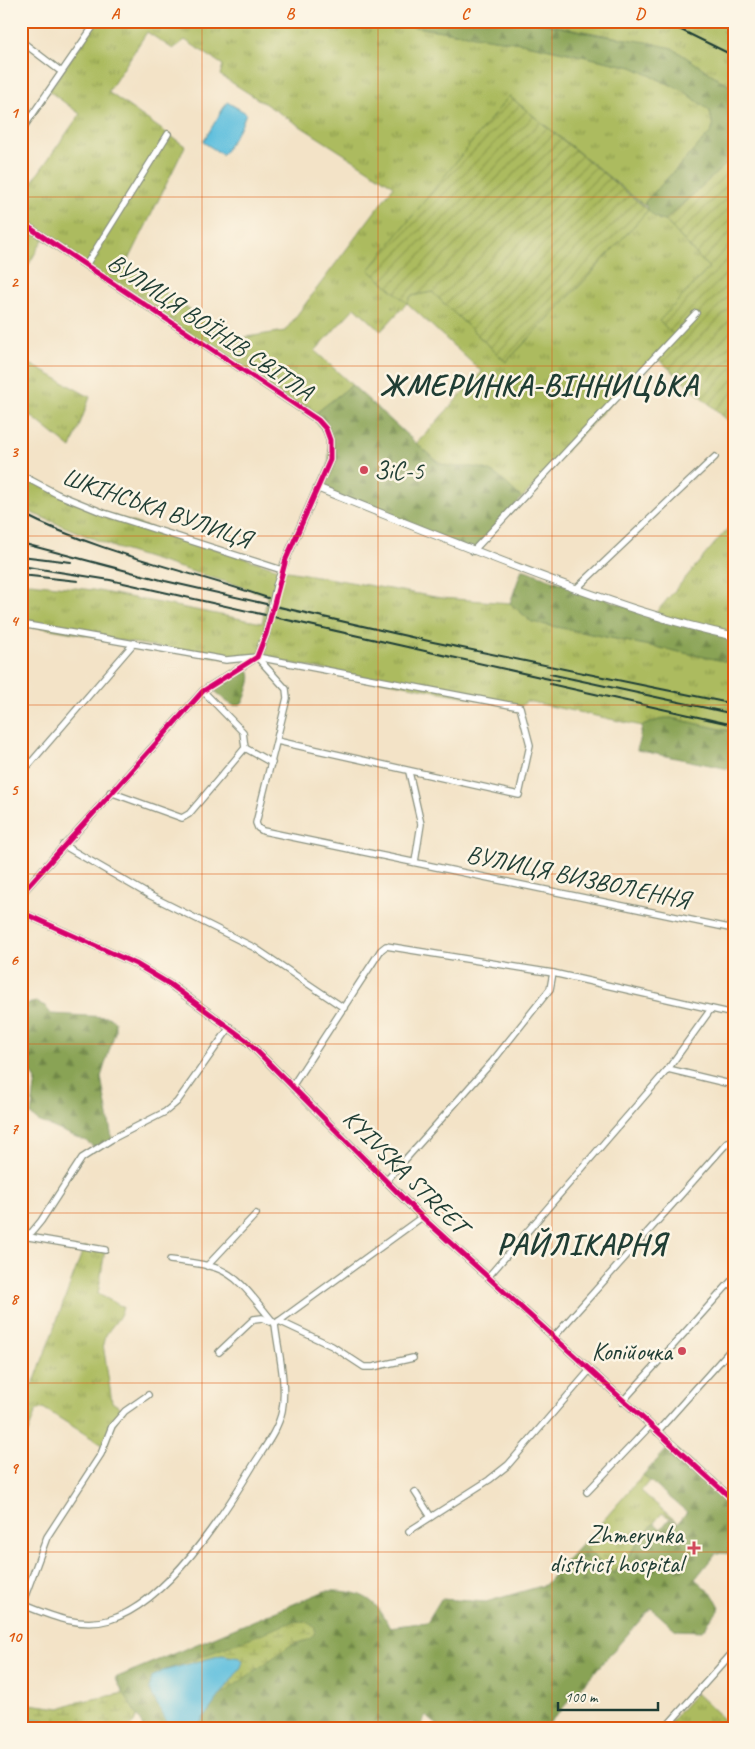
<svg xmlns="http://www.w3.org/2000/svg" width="755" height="1749" font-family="Caveat,sans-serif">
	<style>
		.grass { fill: url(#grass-tufts); stroke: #667c49; fill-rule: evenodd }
		.forest { fill: url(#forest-firs); stroke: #547044 }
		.wetland { fill: url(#wetland-marsh); stroke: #667c49 }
		.garden { fill: url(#garden-furrows); stroke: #667c49 }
		.water { fill: #60c0de; stroke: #407e89 }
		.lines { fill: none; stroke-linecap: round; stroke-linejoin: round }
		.minor-casing { stroke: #89907e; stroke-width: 8 }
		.tertiary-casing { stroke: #89907e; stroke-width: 9 }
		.minor { stroke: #fff; stroke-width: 5.5 }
		.tertiary { stroke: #fff; stroke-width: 7 }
		.rail { stroke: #1f3d34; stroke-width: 2 }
		.tertiary-bridge-casing { stroke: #89907e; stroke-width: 9; stroke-linecap: butt }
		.tertiary-bridge { stroke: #fff; stroke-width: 7 }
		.cycleway-casing { stroke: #fcf5e5; stroke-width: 8 }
		.cycleway { stroke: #d6006c; stroke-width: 5 }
		.grid { fill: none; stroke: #de580e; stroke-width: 1; stroke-opacity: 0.55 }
		.poi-dot { fill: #d1495b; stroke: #fcf5e5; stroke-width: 2 }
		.labels { text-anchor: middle; stroke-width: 5; stroke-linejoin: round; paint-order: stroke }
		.street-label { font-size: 25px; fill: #1f3d34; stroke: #fcf5e5 }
		.poi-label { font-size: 25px; fill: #1f3d34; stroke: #fcf5e5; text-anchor: end }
		.district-label { font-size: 30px; font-weight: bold; letter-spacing: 1px; fill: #1f3d34; stroke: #fcf5e5 }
		.neatline { fill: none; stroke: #de580e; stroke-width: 2 }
		.grid-label { font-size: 16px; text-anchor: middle; font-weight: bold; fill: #de580e }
	</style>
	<defs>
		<pattern id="grass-tufts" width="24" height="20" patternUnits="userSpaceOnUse" patternTransform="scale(1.25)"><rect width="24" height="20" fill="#acbb5e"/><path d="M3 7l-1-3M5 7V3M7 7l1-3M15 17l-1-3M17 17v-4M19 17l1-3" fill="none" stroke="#8b994e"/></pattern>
		<pattern id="forest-firs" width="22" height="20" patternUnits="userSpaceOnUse" patternTransform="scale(1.25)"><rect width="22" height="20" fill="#89a355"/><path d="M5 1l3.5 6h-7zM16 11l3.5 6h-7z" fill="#6f8647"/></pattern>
		<pattern id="wetland-marsh" width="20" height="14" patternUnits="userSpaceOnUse" patternTransform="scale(1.25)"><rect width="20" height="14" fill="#acbb5e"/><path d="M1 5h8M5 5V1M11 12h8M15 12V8" fill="none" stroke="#8b994e"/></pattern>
		<pattern id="garden-furrows" width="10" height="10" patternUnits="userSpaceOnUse" patternTransform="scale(1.25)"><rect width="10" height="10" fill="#acbb5e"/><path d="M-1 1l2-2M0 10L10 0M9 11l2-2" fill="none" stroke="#8b994e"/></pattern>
	</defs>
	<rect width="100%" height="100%" fill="#fcf5e5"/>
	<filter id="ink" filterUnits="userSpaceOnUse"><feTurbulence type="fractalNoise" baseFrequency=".02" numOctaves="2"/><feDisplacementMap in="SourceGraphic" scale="10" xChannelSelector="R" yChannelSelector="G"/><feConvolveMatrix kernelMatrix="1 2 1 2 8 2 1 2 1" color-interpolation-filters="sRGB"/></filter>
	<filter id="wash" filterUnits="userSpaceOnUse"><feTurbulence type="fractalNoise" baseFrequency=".0096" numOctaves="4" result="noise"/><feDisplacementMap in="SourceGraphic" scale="20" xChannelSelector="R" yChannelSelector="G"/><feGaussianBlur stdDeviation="1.12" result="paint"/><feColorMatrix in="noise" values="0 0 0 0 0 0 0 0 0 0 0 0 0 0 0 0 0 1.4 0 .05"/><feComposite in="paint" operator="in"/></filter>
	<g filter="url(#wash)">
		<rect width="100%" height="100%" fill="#f3e3c7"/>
		<g class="grass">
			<path d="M97,21h22l8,6 4,-6h232l40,4 124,19 105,23 52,24 26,20 3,16 -2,5 -66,70v4l-136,-110 -102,207 4,-7 21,-4 74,70 80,-83 62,-69 11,10h6l44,48 -49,53 15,14 -153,163 -34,-27 -44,-5 -28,-22 66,-72 -75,-69 -26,28 -26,-24 -40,44 37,34 -40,31 -268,-178 -23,40v-103l11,7 48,-68 -31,-23zM147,32l26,17 12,-9 38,25 -3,10 174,111 -109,145 -51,8 -108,-73 59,-120 -77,-54z"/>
			<path d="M531,21h182l21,11v57l-62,-41z"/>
			<path d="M21,359l69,38 -19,51 -50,-40z"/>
			<path d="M21,475l83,38 178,57 159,28 69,5 22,19 202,41v69l-63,-14 -29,8 -115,-25 -7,6 -263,-50 -23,3 -213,-36v-42l72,8 169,33 6,-28 -152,-47 -82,-34 -13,-9z"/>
			<path d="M734,521v115l-81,-20z"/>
			<path d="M84,1247l21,3 -7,44 25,13c-2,14 -18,22 -20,37l9,58 13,9 -7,5 -12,31 -63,-39 -7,3 -15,40v-58l12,-10 3,-6z"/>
			<path d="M643,1475l7,5 -9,11 37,32 -16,-10 -49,61 -32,-29 9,-10 5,5 11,-13 -5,-4z"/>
			<path d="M696,1693l37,35h-68z"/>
		</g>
		<g class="forest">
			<path d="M363,21h168l68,14 48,7 25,6 62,41v68l-69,63c-9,0 -19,-9 -20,-18l66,-70 2,-5 -3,-16 -26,-20 -52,-24 -105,-23 -124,-19z"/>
			<path d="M352,385l84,76c16,10 32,3 49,8 14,5 26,20 37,29l-49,53 -155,-63 10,-21 2,-27 -18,-24z"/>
			<path d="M522,569l131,47 81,20v27l-202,-41 -22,-19z"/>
			<path d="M240,668l10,4c2,7 -1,14 -3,20 -7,29 -27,4 -37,-7z"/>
			<path d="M664,718h7l63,14v38l-97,-20 5,-24z"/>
			<path d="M36,1002l9,4 6,8 57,3 7,4v11l-14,45 11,62 -15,10 -11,-8 -48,-20 -7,-6 5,-35 -15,-23v-39l6,-14z"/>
			<path d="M671,1445l63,56v53l-18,-1 -21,26 18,16 7,13 -18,23 -26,-1 -25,-22 -106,120h-104l-15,-12 -7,12h-275l-29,-50 210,-87c33,-1 51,5 64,36l38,-5 14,-23 45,3 59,-17 36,-40 33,29 40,-51 7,6 8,-10 8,5 10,-12 -44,-37z"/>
		</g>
		<g class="wetland">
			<path d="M306,1621l9,7 -1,7 -6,5 -17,5 -70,50 -58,-24 129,-49z"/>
			<path d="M124,1693l13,23 -3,7 -6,5h-83l-24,-6v-19l40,5 12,-5z"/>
		</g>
		<g class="garden">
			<path d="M509,96l139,114 -62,69 -80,83 -74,-70 -21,4 -4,7 -38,-33z"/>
			<path d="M734,157v269l-79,-70 19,-21 -15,-14 50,-53 -44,-48z"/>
		</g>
		<g class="water">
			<path d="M227,102l19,11 -4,11 -19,31 -20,-13z"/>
			<path d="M222,1655l18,3 3,3 -2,6 -45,61h-26l-21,-39 3,-12 11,-6z"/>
			<path d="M21,1718l25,2 10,8h-35z"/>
		</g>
	</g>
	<g filter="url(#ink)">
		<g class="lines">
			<g class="minor-casing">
				<g id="minor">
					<path d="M21,41l38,29"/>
					<path d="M21,131l76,-110"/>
					<path d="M86,265l82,-131"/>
					<path d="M21,475l36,19 47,19 178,57"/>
					<path d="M473,551l223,-238"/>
					<path d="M576,589l139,-132"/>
					<path d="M21,624l205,36 31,-3 263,50 10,38 -11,50 -242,-54"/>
					<path d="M257,657l29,32 1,9 -31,125 2,5 5,3 471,98"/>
					<path d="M245,748l27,15"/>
					<path d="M409,772l12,52 -6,38"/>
					<path d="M21,774l113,-131"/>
					<path d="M110,792l72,26 7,-4 56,-66 -2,-16 -40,-41"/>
					<path d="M63,845l88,51 104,52 89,60"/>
					<path d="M668,1069l66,16"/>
					<path d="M293,1085l88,-135 5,-4 167,27 181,41"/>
					<path d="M387,1180l105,-118 58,-73 3,-16"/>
					<path d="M23,1236l82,14"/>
					<path d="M21,1237l11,-5 9,-11 41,-63 30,-19 53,-27 12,-10 53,-75"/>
					<path d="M170,1260c15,2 32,3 46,8 25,8 42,37 59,56"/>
					<path d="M207,1266l49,-52"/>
					<path d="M488,1277l180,-208 43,-60"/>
					<path d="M279,1321l53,25 32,21h9l40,-9"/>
					<path d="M275,1324l147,-107"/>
					<path d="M553,1338l175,-196"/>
					<path d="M219,1352l35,-33 8,-1 8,4"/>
					<path d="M622,1402l112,-124"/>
					<path d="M657,1432l77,-86"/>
					<path d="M415,1492l16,25"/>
					<path d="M587,1492l63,-66"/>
					<path d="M409,1531l80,-51 19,-15 81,-94"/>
					<path d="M21,1604c28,11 58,25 88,16 58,-17 115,-106 145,-156 10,-16 24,-34 28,-53 5,-28 -4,-60 -7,-87"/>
					<path d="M22,1604l25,-67 54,-83 11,-28 13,-15 23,-16"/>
					<path d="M665,1728l69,-77"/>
				</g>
			</g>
			<g class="tertiary-casing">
				<g id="tertiary">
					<path d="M21,222l297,198 8,9 4,11v20l-44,99 -9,26"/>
					<path d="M318,488c77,31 153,62 231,91 61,22 121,44 185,57"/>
					<path d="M21,894l182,-203 54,-34 9,-23"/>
					<path d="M21,912l115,52 35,21 75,55 176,177 312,284"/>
				</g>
			</g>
			<use href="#minor" class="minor"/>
			<use href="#tertiary" class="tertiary"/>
			<g class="rail">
				<path d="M663,21l71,35"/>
				<path d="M21,513c78,40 165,57 247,85"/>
				<path d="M21,543l144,38 268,61 301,62"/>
				<path d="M21,556l50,6"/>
				<path d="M21,566l89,14 448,101"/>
				<path d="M21,575l57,6"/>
				<path d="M550,674l184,40"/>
				<path d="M550,684l184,41"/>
			</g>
			<g class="tertiary-bridge-casing">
				<path id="tertiary-bridge" d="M266,634l11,-49"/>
			</g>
			<use href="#tertiary-bridge" class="tertiary-bridge"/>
			<g class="cycleway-casing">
				<g id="cycleway">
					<path d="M21,222l297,198 8,9 4,11v20l-44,99 -20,75 -9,23 -54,34 -182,203"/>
					<path d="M21,912l115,52 35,21 75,55 176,177 312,284"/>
				</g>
			</g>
			<use href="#cycleway" class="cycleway"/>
		</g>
	</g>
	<path class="grid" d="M202,21v1707M378,21v1707M552,21v1707M21,197h713M21,366h713M21,536h713M21,705h713M21,874h713M21,1044h713M21,1213h713M21,1383h713M21,1552h713"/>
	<g class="poi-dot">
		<circle cx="364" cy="470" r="5"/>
		<circle cx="682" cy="1351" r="5"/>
		<path d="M691.5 1540.5h5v5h5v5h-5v5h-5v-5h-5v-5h5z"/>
	</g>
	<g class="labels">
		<g class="street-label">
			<text transform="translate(211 326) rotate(34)" y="9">ВУЛИЦЯ ВОЇНІВ СВІТЛА</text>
			<text transform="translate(157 507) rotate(19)" y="9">ШКІНСЬКА ВУЛИЦЯ</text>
			<text transform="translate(578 876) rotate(12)" y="9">ВУЛИЦЯ ВИЗВОЛЕННЯ</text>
			<text transform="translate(406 1171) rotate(45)" y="9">KYIVSKA STREET</text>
		</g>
		<g class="poi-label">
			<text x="374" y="479" text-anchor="start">ЗіС-5</text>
			<text x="672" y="1360">Копійочка</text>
			<text x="683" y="1543">Zhmerynka<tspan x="683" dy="29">district hospital</tspan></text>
		</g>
		<g class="district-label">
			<text x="539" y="395">ЖМЕРИНКА-ВІННИЦЬКА</text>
			<text x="582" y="1254">РАЙЛІКАРНЯ</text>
		</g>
	</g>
	<rect width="755" height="1749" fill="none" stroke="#fcf5e5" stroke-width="55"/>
	<path d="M558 1702v8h100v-8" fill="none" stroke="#1f3d34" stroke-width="2.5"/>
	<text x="565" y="1702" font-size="15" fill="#1f3d34" stroke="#fcf5e5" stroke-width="4" paint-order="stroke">100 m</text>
	<rect x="28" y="28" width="700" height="1694" class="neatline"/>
	<g class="grid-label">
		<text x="115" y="19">A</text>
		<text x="290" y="19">B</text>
		<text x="465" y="19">C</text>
		<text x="640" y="19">D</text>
		<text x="14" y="118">1</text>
		<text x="14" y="287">2</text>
		<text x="14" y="457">3</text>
		<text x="14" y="626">4</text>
		<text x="14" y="795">5</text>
		<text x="14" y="965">6</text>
		<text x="14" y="1134">7</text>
		<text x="14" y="1304">8</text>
		<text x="14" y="1473">9</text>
		<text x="14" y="1642">10</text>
	</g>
</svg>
